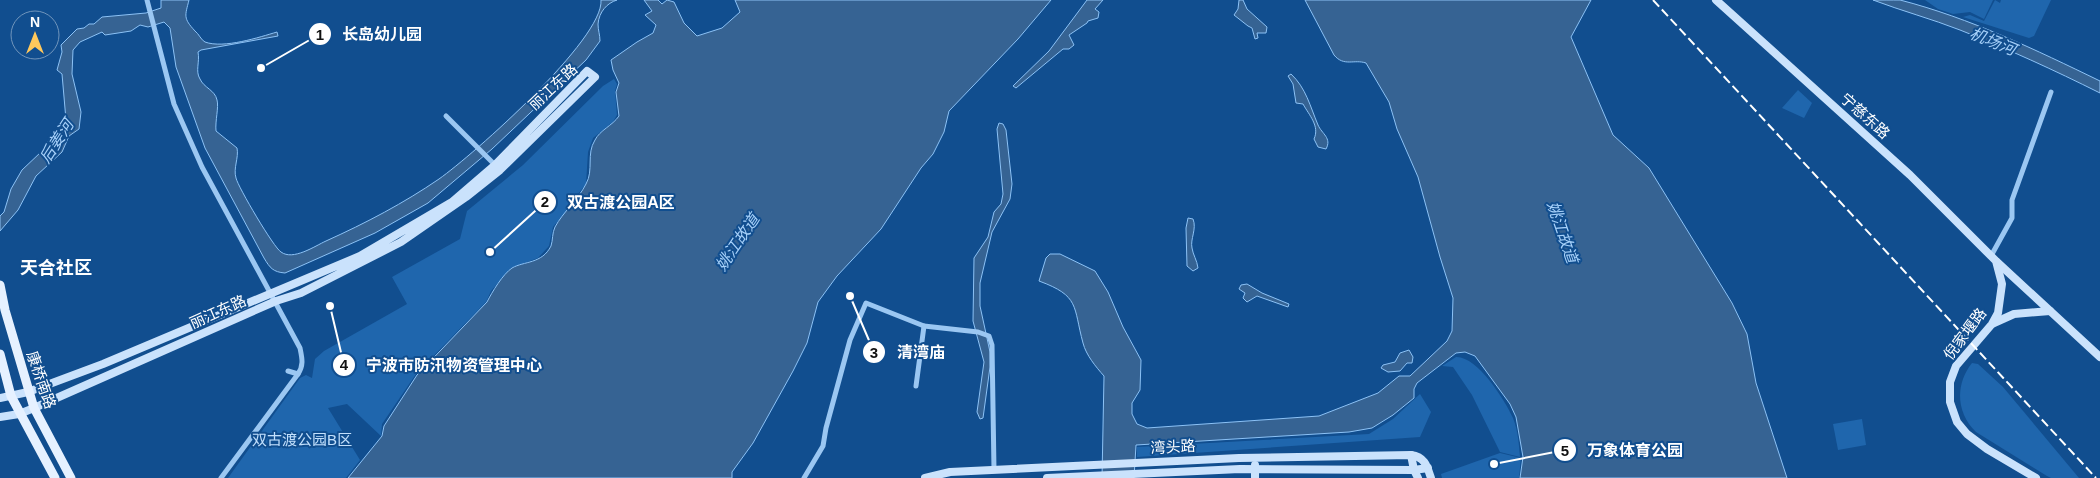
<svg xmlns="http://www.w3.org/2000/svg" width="2100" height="478" font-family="Arial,'Noto Sans SC',sans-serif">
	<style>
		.green { fill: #1f66ad }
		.water { fill: #366393; stroke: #8cc2f6 }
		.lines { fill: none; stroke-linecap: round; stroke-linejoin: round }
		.street { stroke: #9bc7f2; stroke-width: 5 }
		.secondary { stroke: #cae2fc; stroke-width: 8 }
		.primary { stroke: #e6f1ff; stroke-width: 9 }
		.rail { stroke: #fff; stroke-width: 2; stroke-dasharray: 9 4; stroke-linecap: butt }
		.labels { text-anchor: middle; stroke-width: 4; stroke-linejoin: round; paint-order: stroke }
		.street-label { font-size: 15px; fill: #fff; stroke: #114e8f }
		.park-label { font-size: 15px; fill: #c2e0fd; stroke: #114e8f }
		.water-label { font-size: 16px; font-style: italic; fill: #a7d1fa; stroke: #114e8f }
		.quarter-label { font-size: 18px; font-weight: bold; fill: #fff; stroke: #114e8f }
		.leader { fill: none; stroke: #fff; stroke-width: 2 }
		.callout-dot { fill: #fff; stroke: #114e8f; stroke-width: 2 }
		.mark-label { font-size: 15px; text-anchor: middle; font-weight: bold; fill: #111 }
		.callout-label { font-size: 16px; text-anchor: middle; font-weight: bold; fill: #fff; stroke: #114e8f; stroke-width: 4; stroke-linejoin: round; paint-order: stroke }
	</style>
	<rect width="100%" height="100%" fill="#114e8f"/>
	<g class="green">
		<path d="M1925,0h68l-9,19 -14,-7 -17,2 -15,-5z"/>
		<path d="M1995,0l5,3 1,-3h50l-17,36 -5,2 -66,-21 7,-2 14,6z"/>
		<path d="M614,79l3,5 -2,7 2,24 -4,7 -20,16 -5,14 -2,32 -8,10 -2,6 -23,27 -4,19 -11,12 -27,10 -20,23 -5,11 -70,72 -34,50 -1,12 -34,-32 -19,4 32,52 -14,18h-118l72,-100 6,-3 6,3 3,-19 9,-8 83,-47 -15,-27 68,-38 7,-28 56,-46 80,-79z"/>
		<path d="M1798,90l14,13 -8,15 -22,-10z"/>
		<path d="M1456,357c21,-1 49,43 57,61 5,12 6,27 7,39l-20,-5 -28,-57 -19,-28 -11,-1z"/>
		<path d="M1972,363l6,1 25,23 76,91h-28l-4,-2 -71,-44c-20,-19 -21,-48 -4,-69z"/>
		<path d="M1420,394l11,18 -11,25 -283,20v-10l232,-13 24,-15z"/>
		<path d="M1862,419l4,26 -28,5 -5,-26z"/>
		<path d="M1500,453l21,5 -2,20h-77l-1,-4z"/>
	</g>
	<g class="water">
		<path d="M161,0h28c-4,16 -6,18 6,31 4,3 6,9 10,11 19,7 55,-5 72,-10l1,4 -77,14 -3,2c2,10 -3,19 2,27 4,9 15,11 17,21 2,7 -2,21 -1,31l21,17c2,10 -4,20 -1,30 2,9 38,70 45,74 12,9 34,-6 45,-11 40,-18 78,-38 113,-62 34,-24 165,-140 162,-179h16c-10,3 -18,12 -19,24 0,6 2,11 2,17l-14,19 -94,89 -64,54 -53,30 -90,40c-12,-1 -15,-5 -21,-15l-59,-110 -29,-81 -6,-39 -6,-6 -16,5 -8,-2 -9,6 -26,4 -3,-3 -22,10 -7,8 -1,24 9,38 -2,17 -10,7 -7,16 -26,24 -18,34 -18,21v-15l4,-4 7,-23 11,-19 19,-18 18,-27h4l3,-5 -4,-46 -5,-4 5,-18 -1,-7 16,-16 7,-1 5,-4h5l8,-7 44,-4 15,-5z"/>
		<path d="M644,0h14l4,4 5,-4 7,2 10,21 13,13 25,-8 18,-16 -5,-12h316l-33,39 -69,72 -5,21 -11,22 -12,14 -40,61 -44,47 -19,26 -11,41 -14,28 -40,72 -21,29v6h-384l34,-42 2,-10 33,-51 70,-73c5,-10 16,-28 25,-34 12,-7 30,-4 39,-22 2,-6 1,-13 4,-19 8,-15 23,-27 31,-43 8,-14 0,-30 9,-44 5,-10 17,-14 24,-24l-3,-24 3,-9 -6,-13 -2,-10 26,-18 16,-9 3,-8 -11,-10 7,-4z"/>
		<path d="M1087,0h16l-8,9 4,3 -1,6 -10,3 -1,2 -18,12 5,10 -5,4h-6l-47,39 -3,-2 36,-35z"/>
		<path d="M1239,0h4l4,9 20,18 -1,6h-9l1,5 -3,1 -3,-11 -4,-2 -14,-11 4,-6z"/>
		<path d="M1305,0h286l-20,37 42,98 36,33 83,135 15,31 9,49 31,95h-267l3,-21 -7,-40 -6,-13 -35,-48 -10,-4 -9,1 -39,30 -3,6v9l-21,17 -21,13 -23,4 -213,13 -2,33h-32l2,-102c-8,-9 -18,-21 -21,-33 -10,-37 -3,-47 -44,-62l7,-23 4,-4h10l35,17 13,21 15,35 18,33 -1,30 -8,13v11l5,10 10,4 172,-12 59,-23 21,-17h11l37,-35 5,-10 1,-33 -13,-41 -22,-80 -21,-48 -8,-27 -23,-39c-12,-4 -22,4 -32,-8z"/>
		<path d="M1873,0c9,0 19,0 27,0 70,18 136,50 200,81v12c-46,-23 -92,-44 -140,-63 -28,-11 -58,-19 -87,-30z"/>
		<path d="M1291,74c15,14 19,32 27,51 4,9 14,13 8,24l-8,-2 -4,-8c6,-13 -5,-24 -11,-35l-7,-1 -3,-19 -5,-8z"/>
		<path d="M999,123l4,1 3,6 6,54 -2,15 -18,33 -12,51v23l10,46v15l-7,51 -3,1 -3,-7 7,-50 -11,-41 1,-63 14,-21 6,-25 7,-8 2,-10 -6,-65z"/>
		<path d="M1188,218l5,1c4,10 -3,20 -1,29 1,7 5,12 6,20l-5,3 -6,-5 -1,-38z"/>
		<path d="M1247,284l15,9 27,11 -1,3 -31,-11 -10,6 -4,-4 2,-5 -6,-4 2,-4z"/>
		<path d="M1409,350l4,7 -1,6h-5l-7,8 -12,1 -7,-4 2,-3 12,-3 5,-9z"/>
	</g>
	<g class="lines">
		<g class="street">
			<path d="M147,0l27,104 28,63 98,181c2,10 4,17 -2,26l-77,104"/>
			<path d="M446,116l50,50"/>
			<path d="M1991,256l21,-38v-18l39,-108"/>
			<path d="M288,371l10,3"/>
			<path d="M916,386l8,-60"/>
			<path d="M804,478l19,-32 3,-18 24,-88 16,-37 58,23 54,6 11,4 3,9 2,125"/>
		</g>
		<g class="secondary">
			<path d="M1716,0l194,175 86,86 6,23 -4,29 -6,11 -36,42 -6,16v20l7,20 10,12 20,15 49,29"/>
			<path d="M1997,262l103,95"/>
			<path d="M1994,323l20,-9 36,-3"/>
			<path d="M0,398l28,-6 75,-28 257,-108 92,-54 43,-37 92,-94 8,6 -95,93 -34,27 -65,45 -100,51 -25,8 -242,107 -15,6 -19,3"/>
			<path d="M1411,455l3,15 4,8"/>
			<path d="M1255,465v13"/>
			<path d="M925,478l25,-6 289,-14 172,-3c14,2 16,11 20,23"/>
			<path d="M1047,478l193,-9 174,1 14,-2"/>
		</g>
		<g class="primary">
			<path d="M0,285l5,25 29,98 37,70"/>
			<path d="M0,354l11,42 44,82"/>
		</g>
		<path class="rail" d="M1653,0l443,478"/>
	</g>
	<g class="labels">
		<g class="street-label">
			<text transform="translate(553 87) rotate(-43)" y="5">丽江东路</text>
			<text transform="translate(1865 116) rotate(42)" y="5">宁慈东路</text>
			<text transform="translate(218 312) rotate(-24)" y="5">丽江东路</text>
			<text transform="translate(1965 334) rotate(-53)" y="5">倪家堰路</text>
			<text transform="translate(41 380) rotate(71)" y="5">康桥南路</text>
			<text transform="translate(1173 447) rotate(-3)" y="5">湾头路</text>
		</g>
		<g class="park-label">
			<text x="302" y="445">双古渡公园B区</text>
		</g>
		<g class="water-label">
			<text transform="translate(1993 41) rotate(22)" y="6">机场河</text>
			<text transform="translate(56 141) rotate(-57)" y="6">后姜河</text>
			<text transform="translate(1563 232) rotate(71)" y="6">姚江故道</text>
			<text transform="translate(737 242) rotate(-56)" y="6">姚江故道</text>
		</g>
		<g class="quarter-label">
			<text x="56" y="274">天合社区</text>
		</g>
	</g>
	<path class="leader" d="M261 68L320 34M490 252L545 202M850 296L874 352M330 306L344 365M1494 464L1565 450"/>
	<g class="callout-dot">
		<circle cx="261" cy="68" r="5"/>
		<circle cx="490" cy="252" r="5"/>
		<circle cx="850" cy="296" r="5"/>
		<circle cx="330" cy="306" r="5"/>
		<circle cx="1494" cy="464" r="5"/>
		<circle cx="320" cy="34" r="12"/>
		<circle cx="545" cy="202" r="12"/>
		<circle cx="874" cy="352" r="12"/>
		<circle cx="344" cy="365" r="12"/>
		<circle cx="1565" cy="450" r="12"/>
	</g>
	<g class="mark-label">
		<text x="320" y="40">1</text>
		<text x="545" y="207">2</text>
		<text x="874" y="358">3</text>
		<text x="344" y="370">4</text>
		<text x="1565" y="456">5</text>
	</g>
	<g class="callout-label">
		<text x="382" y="40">长岛幼儿园</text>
		<text x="621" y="208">双古渡公园A区</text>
		<text x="921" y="358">清湾庙</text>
		<text x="454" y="371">宁波市防汛物资管理中心</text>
		<text x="1635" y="456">万象体育公园</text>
	</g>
	<g transform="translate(35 35)"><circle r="24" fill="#114e8f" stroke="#7095bc"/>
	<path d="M0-4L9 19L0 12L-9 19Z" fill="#ffc85c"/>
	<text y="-8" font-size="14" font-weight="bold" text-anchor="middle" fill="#ffffff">N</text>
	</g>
</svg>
